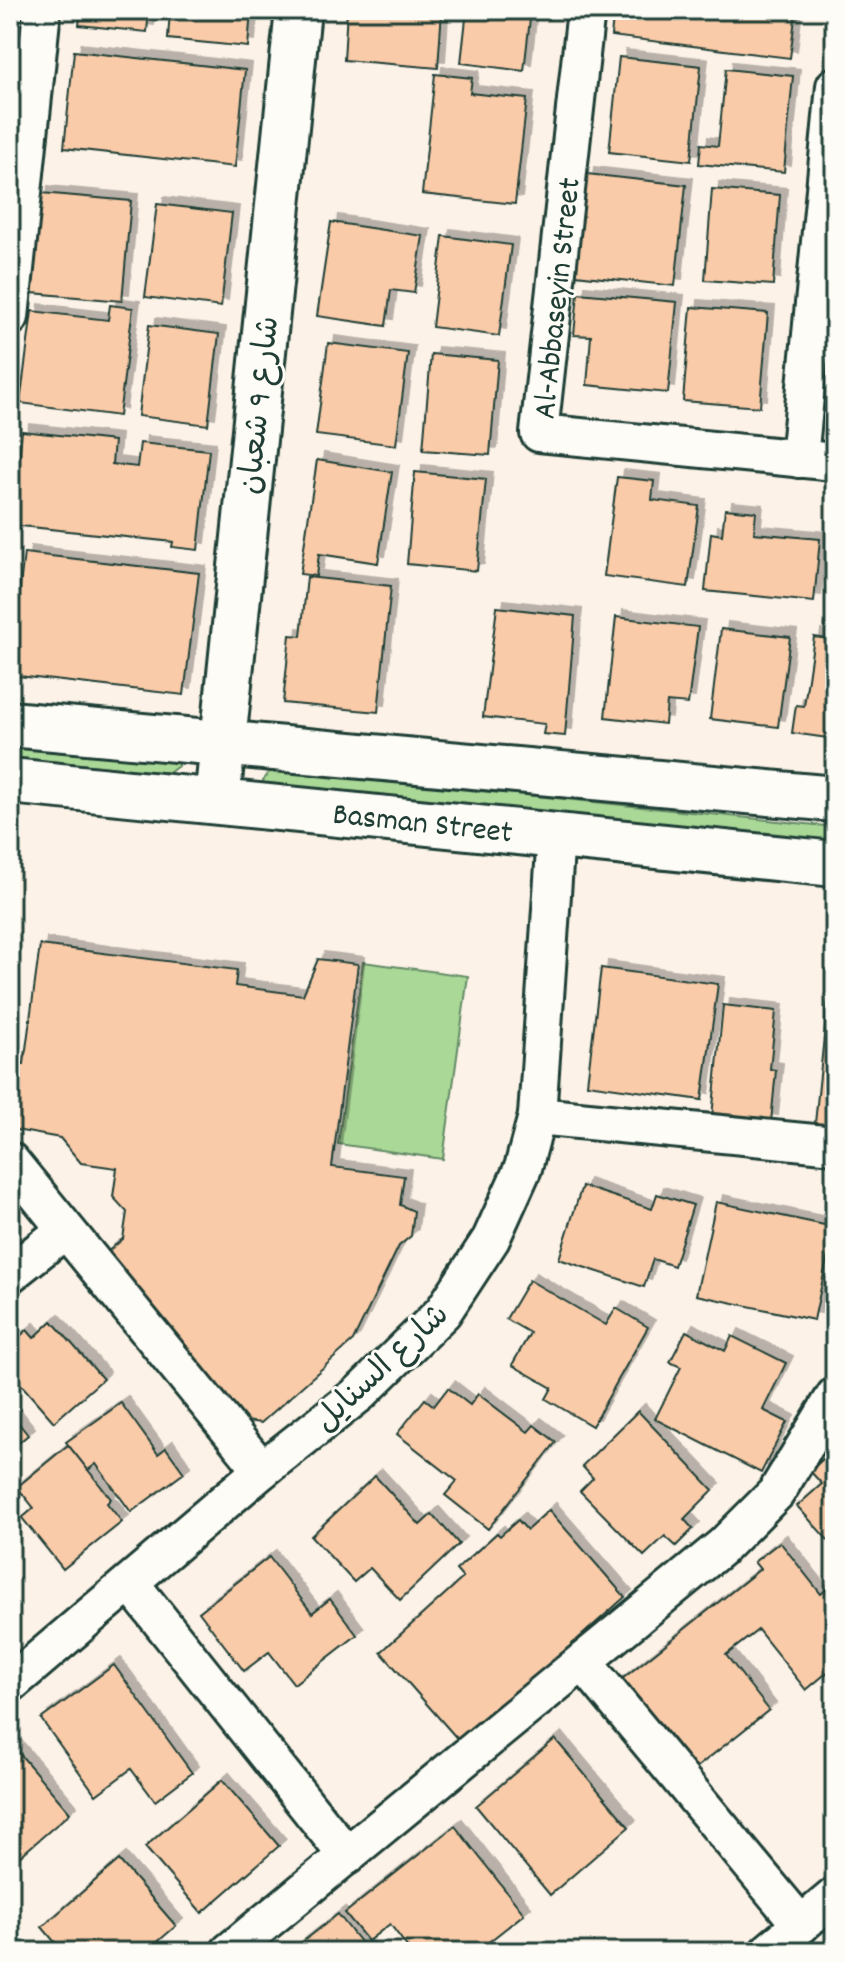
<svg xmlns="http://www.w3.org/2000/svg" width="845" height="1962" font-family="Dekko,'Playpen Sans Arabic',sans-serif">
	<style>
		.green { fill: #aad897; stroke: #648a66; stroke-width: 2 }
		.building { fill: #facba9; stroke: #1f3d34; stroke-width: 2; filter: url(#shadow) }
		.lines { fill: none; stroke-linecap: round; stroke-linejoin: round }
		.street-casing { stroke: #1f3d34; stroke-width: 42 }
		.secondary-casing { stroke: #1f3d34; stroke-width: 50 }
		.primary-casing { stroke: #1f3d34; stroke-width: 50 }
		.street { stroke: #fdfcf7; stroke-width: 36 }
		.secondary { stroke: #fdfcf7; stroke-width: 44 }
		.primary { stroke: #fdfcf7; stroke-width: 44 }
		.labels { text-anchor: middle; stroke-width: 6; stroke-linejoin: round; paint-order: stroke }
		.street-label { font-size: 32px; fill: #1f3d34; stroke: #fdfcf7 }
	</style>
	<defs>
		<filter id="shadow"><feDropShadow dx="7" dy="-7" stdDeviation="0" flood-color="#0004"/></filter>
	</defs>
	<rect width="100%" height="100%" fill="#fcf2e7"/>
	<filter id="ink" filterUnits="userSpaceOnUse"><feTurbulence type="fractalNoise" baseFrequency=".0125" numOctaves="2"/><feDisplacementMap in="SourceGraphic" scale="16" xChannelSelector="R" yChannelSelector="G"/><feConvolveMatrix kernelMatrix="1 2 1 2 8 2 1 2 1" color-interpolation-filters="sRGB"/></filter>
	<g filter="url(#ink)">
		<g class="green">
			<path d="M10,740l167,20 1,6 -8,6h-9l-151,-15z"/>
			<path d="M269,772h34l532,55v19l-568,-58 -6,-4z"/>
			<path d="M363,962l105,14 -25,183 -105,-15z"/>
		</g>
		<g class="building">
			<path d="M81,10h68l-2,22 -68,-7z"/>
			<path d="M170,10h81l-3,37 -80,-8z"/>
			<path d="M347,10h95l-4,58 -94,-8z"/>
			<path d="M467,10h64l-7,61 -63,-8z"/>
			<path d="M614,10h182l-6,48 -179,-22z"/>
			<path d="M74,51l171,19 -10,97 -171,-19z"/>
			<path d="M619,57l82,9 -10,95 -82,-9z"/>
			<path d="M726,69l67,7 -9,96 -85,-8 2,-20 17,2z"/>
			<path d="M435,74l37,4 -2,15 57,6 -12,105 -93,-10z"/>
			<path d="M587,174l99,11 -11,101 -99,-11z"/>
			<path d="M712,189l68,6 -7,90 -68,-5z"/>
			<path d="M41,193l90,8 -9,100 -90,-8z"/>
			<path d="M157,204l75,9 -11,94 -76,-10z"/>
			<path d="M331,222l92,14 -9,57 -23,-3 -5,36 -69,-10z"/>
			<path d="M443,236l68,9 -12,91 -67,-9z"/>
			<path d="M578,293l99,9 -9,91 -81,-8 4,-49 -17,-1z"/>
			<path d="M110,305l23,3 -14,108 -99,-13 12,-92 76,9z"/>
			<path d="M691,307l77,6 -8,94 -77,-6z"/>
			<path d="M149,325l70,9 -11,91 -70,-9z"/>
			<path d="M328,343l80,10 -12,92 -80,-10z"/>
			<path d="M431,354l67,6 -8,95 -67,-5z"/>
			<path d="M22,431l92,10 -2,23 25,3 3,-24 69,7 -11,100 -26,-3 1,-5 -161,-17z"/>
			<path d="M317,460l75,12 -14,91 -59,-9 -3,22 -16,-2z"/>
			<path d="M415,472l71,7 -9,92 -70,-7z"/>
			<path d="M617,477l37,4 -2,19 47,6 -11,81 -84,-11z"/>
			<path d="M725,509l31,3 -2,21 66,6 -6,63 -109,-11 6,-58 11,2z"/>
			<path d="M833,544h2v59h-7z"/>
			<path d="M24,553l175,20 -15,122 -174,-20v-66l7,1z"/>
			<path d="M307,577l84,9 -13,126 -95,-9 7,-68 11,1z"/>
			<path d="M497,607l78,9 -10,120 -22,-2 2,-10 -62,-7z"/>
			<path d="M616,617l82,10 -10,77 -21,-2 -2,22 -60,-7z"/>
			<path d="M721,629l69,8 -12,90 -68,-8z"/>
			<path d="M814,637l21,3v99l-43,-6 4,-28 8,1z"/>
			<path d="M40,945l197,25 -2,16 68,9 15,-36 40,5 -26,203 72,9 -4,29 14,6 -3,25 -12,10 -46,95 -92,82 -39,-5 -118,-141 3,-25 16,-13 4,-27 -14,-15 4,-29 -36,-5 -21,-25 -50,-9v-67l14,2z"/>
			<path d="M601,968l117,16 -16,116 -115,-16z"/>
			<path d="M830,979h5v157l-21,-3z"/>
			<path d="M723,1005l53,6 -6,58 6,1 -5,52 -59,-5z"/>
			<path d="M582,1186l70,23 5,-15 36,11 -19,61 -21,-7 -9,28 -85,-28z"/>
			<path d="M716,1202l118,25 -20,93 -118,-25z"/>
			<path d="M529,1280l77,45 10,-17 32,19 -56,99 -46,-27 6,-11 -40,-23 18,-32 -24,-14z"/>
			<path d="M52,1321l51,58 -49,43 -44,-50v-27l17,-15 7,8z"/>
			<path d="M686,1331l39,20 7,-15 54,27 -23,47 24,12 -26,51 -106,-54 26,-52 -11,-5z"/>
			<path d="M448,1388l22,17 8,-11 50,38 6,-7 22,17 -68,87 -43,-34 12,-14 -60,-47 28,-35 9,7z"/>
			<path d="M121,1403l37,51 8,-6 18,25 -53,39 -35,-48 -8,6 -22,-28z"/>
			<path d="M638,1411l75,79 -29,29 9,10 -17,17 -11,-10 -21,20 -64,-65 13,-13 -11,-12z"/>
			<path d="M10,1412l18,23 -18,15z"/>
			<path d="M68,1445l43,54 -4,4 15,19 -59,47 -41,-51 12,-10 -17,-21z"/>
			<path d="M835,1448v100l-38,-42 25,-22 -12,-13z"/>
			<path d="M375,1476l45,49 12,-11 27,30 -59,56 -30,-32 -16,14 -43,-46z"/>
			<path d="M549,1510l76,87 -164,146 -80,-91 82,-74 -7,-8 41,-37 3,3 18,-16 9,10z"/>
			<path d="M780,1542l41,52 14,-12v84l-29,24 -48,-60 -32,25 43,55 -73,58 -35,-44 -13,9 -36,-46 148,-118 -6,-7z"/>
			<path d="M269,1557l43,56 18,-14 27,36 -63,49 -25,-32 -25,19 -45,-59z"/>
			<path d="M114,1665l78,108 -37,28 -24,-32 -35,26 -55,-76z"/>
			<path d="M555,1739l74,88 -79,68 -74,-89z"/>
			<path d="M14,1747l56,66 -60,52v-114z"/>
			<path d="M222,1780l57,66 -77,67 -57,-66z"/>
			<path d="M455,1826l69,88 -48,38h-65l-21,-28 -22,17 -23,-28z"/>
			<path d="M119,1860l57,66 -30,26h-83l-21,-25z"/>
			<path d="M338,1914l30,38h-78z"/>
		</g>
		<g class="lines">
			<g class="street-casing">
				<g id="street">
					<path d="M586,10l-47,423 296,29"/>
					<path d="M10,317l32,-307"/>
					<path d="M799,459l36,-373"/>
					<path d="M537,1116l298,29"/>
					<path d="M10,1161l252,309"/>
					<path d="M10,1274l54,-43"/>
					<path d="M131,1584l216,272"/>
					<path d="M584,1663l217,262"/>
					<path d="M10,1684l252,-214 98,-77 83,-81 48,-73 32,-71 14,-52 19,-281"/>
					<path d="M229,1952l494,-406 53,-53 59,-97"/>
					<path d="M768,1952l67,-56"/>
				</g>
			</g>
			<g class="secondary-casing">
				<path id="secondary" d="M217,801l81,-791"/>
			</g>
			<g class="primary-casing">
				<g id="primary">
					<path d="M10,724l825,75"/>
					<path d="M10,781l825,83"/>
				</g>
			</g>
			<use href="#street" class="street"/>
			<use href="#secondary" class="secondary"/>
			<use href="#primary" class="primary"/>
		</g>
	</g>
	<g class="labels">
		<g class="street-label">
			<text transform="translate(555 298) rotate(-84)" y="11">Al-Abbaseyin Street</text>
			<text transform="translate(257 405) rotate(-84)" y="11">شارع 9 شعبان</text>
			<text transform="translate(423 821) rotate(6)" y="11">Basman Street</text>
			<text transform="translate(380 1366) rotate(-43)" y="11">شارع السنايل</text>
		</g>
	</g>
	<rect width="845" height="1962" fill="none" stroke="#fdfcf7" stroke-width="40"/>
	<rect x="20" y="20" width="805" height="1922" fill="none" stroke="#1f3d34" stroke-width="3" filter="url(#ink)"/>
</svg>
